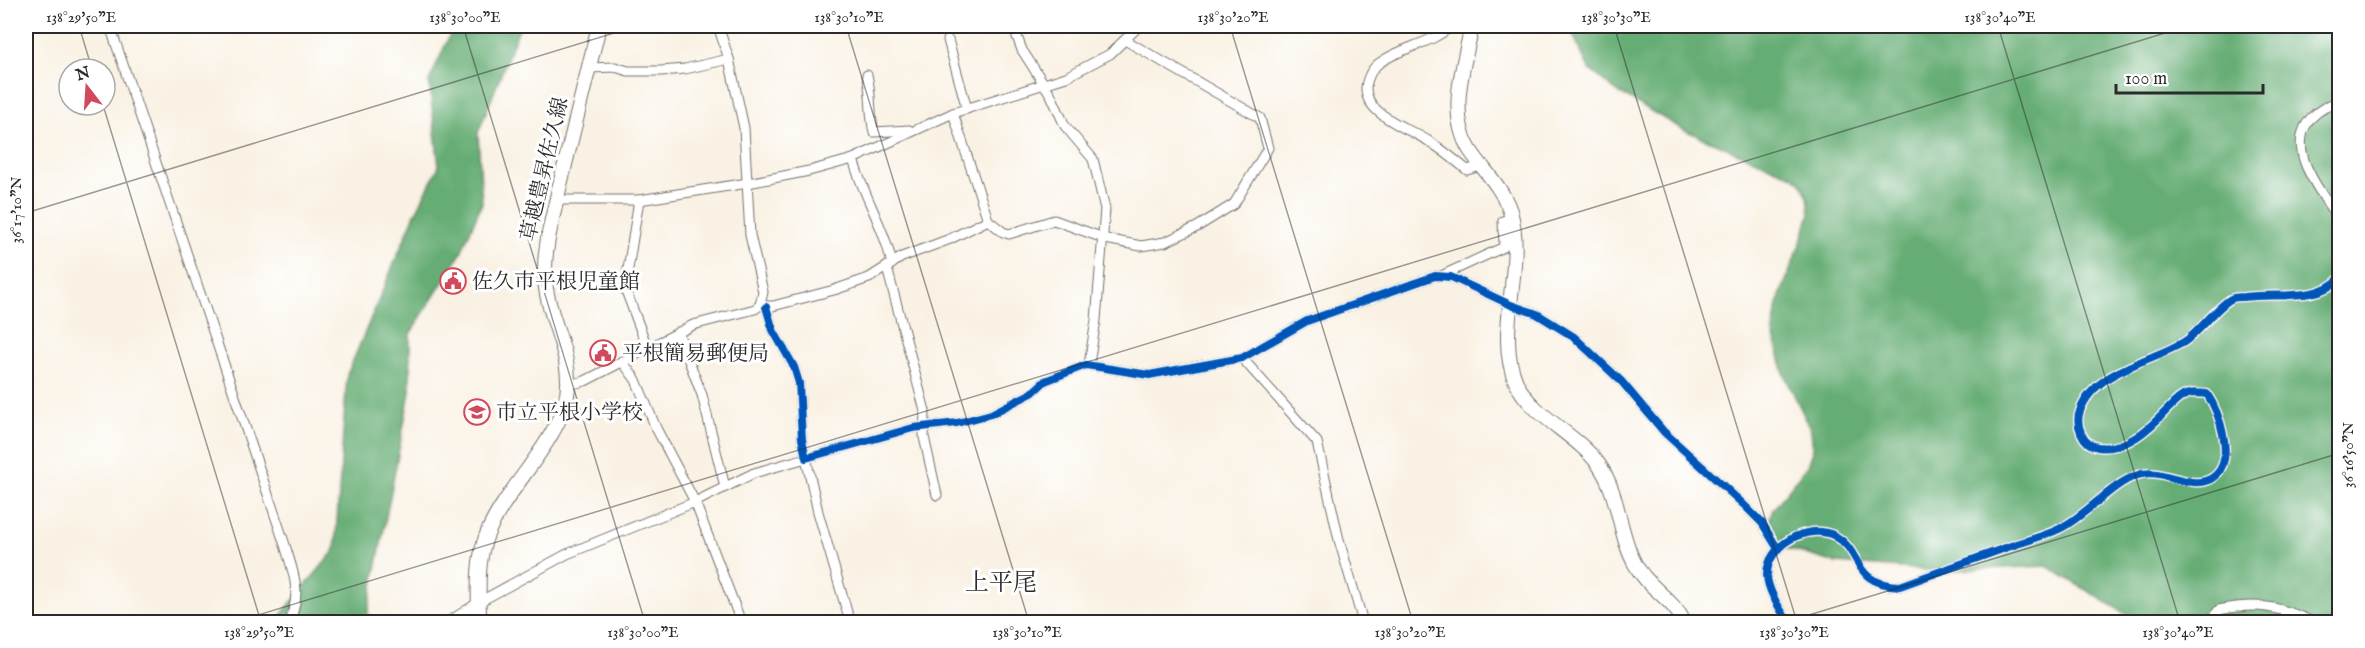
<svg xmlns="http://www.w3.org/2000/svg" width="2365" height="648" font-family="'IM FELL English','Noto Serif JP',serif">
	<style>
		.forest { fill: #66ad74; stroke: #486c50; stroke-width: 1.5 }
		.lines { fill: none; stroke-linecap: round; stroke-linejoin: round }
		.street-casing { stroke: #73706b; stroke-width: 11 }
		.secondary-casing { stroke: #73706b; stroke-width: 16 }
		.street { stroke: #fff; stroke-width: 9 }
		.secondary { stroke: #fff; stroke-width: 14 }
		.cycleway-casing { stroke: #fff; stroke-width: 11 }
		.cycleway { stroke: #0057b8; stroke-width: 8 }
		.ticks { fill: none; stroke: #2b2b2b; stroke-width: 1.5; stroke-opacity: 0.45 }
		.labels { text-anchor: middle; stroke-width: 6; stroke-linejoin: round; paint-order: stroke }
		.street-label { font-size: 21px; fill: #2b2b2b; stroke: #fff }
		.poi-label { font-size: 21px; fill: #2b2b2b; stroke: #fff; text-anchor: start }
		.quarter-label { font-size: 24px; fill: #2b2b2b; stroke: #fff }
		.neatline { fill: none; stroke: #2b2b2b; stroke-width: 2 }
		.ticks-label { font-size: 15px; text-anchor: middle; fill: #2b2b2b }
	</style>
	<rect width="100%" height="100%" fill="#fff"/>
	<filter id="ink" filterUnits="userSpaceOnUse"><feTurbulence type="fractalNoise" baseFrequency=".0167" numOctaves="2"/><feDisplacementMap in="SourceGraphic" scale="12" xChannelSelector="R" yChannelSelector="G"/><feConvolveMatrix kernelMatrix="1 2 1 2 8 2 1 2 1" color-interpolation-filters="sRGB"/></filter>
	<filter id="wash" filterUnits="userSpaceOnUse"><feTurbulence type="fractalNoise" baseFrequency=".008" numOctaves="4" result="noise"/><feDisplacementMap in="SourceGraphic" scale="24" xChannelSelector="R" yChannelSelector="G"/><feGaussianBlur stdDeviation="1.35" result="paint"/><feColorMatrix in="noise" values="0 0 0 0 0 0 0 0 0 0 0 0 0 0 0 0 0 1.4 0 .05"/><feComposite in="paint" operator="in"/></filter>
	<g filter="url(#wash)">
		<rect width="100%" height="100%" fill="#f9f1e3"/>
		<g class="forest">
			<path d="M454,26h66l-42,107 4,70 -22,52 -50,79v58l-44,230h-88l3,-7 54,-65 12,-175 68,-161 24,-48 -10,-85z"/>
			<path d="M1569,26h770v596h-200l-92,-56 -106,5 -105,-8 -51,-15 -12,-10 -6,-12 5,-15 37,-48 4,-12 -2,-21 -27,-56 -11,-41 4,-29 27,-70 6,-21 -2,-16 -7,-14 -8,-7 -111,-47 -66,-38 -27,-22z"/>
		</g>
	</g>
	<g filter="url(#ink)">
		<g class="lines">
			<g class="street-casing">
				<g id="street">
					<path d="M110,26l174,516c9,30 19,50 5,80"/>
					<path d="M1013,26l9,24 29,45 14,31 28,33 12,50 -9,111 -7,44"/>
					<path d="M1451,26c-21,19 -51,21 -73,38 -5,4 -8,9 -10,15 -13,33 41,49 62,63 13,8 25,18 37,28l14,-4"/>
					<path d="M948,40l19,69"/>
					<path d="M589,68l26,-1 13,4h33l24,-2 44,-10"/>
					<path d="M867,75c5,19 2,38 7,57l35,-2"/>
					<path d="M2340,102c-11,2 -21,8 -29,16 -28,32 11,74 29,104"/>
					<path d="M953,113l35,107 15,12 6,2 45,-14 52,19 35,7 24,-4 32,-15 37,-23 34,-56 -8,-30 -135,-78"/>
					<path d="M853,159c10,36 31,67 39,105"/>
					<path d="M557,200h82l109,-17 61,-12 44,-12 100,-46 113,-36 44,-23 29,-28"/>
					<path d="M639,200l-14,88 22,59"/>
					<path d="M887,268l38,143 -1,26 13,58"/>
					<path d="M1441,276l63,-29 -1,-26 8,-3"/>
					<path d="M763,306h10l61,-16 35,-12 33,-21 48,-18 38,-19"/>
					<path d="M766,307l7,23 21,37 5,16 3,56 4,19 107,-30 44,-5 34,-9 41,-21 13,-12 41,-16 63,10 93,-17 65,-37 128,-45 16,1 60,28 26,9 37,23 48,45 42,50 79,72 19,19 16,26"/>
					<path d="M678,332l24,63 23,92"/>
					<path d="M1242,358l75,84 22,98 24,82"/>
					<path d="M622,361l14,19 20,48 39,74 46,120"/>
					<path d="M568,385l17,-4 108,-56 62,-16 5,-4 3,-13 -13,-57 -6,-107 -15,-69 -11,-33"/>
					<path d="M448,622l31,-20 88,-48 128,-52 59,-29 52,-15 12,54 32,110"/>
					<path d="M1788,622c-7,-12 -20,-30 -21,-46 -1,-31 41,-54 68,-40 29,16 15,48 65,50 36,-13 72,-26 108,-39 16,-6 35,-10 51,-18 27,-13 53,-46 79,-54 25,-9 57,20 78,0 19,-18 3,-63 -9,-81 -5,0 -13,-2 -18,0 -8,1 -16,10 -22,16 -18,19 -41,41 -69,37 -16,-3 -23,-23 -18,-36 15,-41 70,-49 104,-69 15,-9 33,-36 47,-43 3,-2 9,-2 13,-2 31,-5 73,6 96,-19"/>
					<path d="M2209,622l10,-12c37,-8 60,-4 94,12"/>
				</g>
			</g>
			<g class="secondary-casing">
				<g id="secondary">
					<path d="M1472,26c-8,38 -25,88 -2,124 13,20 32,37 40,61 16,53 -16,122 6,171 15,34 61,52 83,83 21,30 19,68 36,99 12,23 38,35 49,58"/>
					<path d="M479,622c0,-28 -3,-58 7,-85 17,-46 73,-95 81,-142 7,-42 -22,-80 -22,-120 -1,-29 8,-58 14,-86 13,-54 27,-109 40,-163"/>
				</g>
			</g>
			<use href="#street" class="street"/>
			<use href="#secondary" class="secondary"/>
			<g class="cycleway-casing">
				<g id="cycleway">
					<path d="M766,307l7,23 21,37 5,16 3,56 4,19 107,-30 44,-5 34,-9 41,-21 13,-12 41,-16 63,10 93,-17 65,-37 128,-45 16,1 60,28 26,9 37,23 48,45 42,50 79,72 19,19 16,26"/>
					<path d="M1788,622c-7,-12 -20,-30 -21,-46 -1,-31 41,-54 68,-40 29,16 15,48 65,50 36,-13 72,-26 108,-39 16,-6 35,-10 51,-18 27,-13 53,-46 79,-54 25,-9 57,20 78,0 19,-18 3,-63 -9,-81 -5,0 -13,-2 -18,0 -8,1 -16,10 -22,16 -18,19 -41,41 -69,37 -16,-3 -23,-23 -18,-36 15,-41 70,-49 104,-69 15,-9 33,-36 47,-43 3,-2 9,-2 13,-2 31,-5 73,6 96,-19"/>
				</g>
			</g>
			<use href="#cycleway" class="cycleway"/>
		</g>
	</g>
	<path class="ticks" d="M79,26l13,43M463,26l182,596M846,26l183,596M1230,26l183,596M1614,26l183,596M1998,26l182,596M103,105l158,517M26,213l611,-187M235,622l1953,-596M1786,622l554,-169"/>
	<defs>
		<g id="civic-ring" transform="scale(1.35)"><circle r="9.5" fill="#fff" stroke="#d1495b" stroke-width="1.5"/><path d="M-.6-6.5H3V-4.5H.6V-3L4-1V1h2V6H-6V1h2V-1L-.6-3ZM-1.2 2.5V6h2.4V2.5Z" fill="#d1495b"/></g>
		<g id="school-ring" transform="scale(1.35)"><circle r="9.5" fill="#fff" stroke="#d1495b" stroke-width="1.5"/><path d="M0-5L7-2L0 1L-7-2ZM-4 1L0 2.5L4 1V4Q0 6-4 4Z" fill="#d1495b"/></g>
	</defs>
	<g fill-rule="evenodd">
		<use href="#civic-ring" x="453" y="281"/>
		<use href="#civic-ring" x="603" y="353"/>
		<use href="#school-ring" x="477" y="412"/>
	</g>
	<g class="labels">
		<g class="street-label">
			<text transform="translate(544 169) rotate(-77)" y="7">草越豊昇佐久線</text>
		</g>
		<g class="poi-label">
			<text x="472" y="288">佐久市平根児童館</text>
			<text x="622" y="360">平根簡易郵便局</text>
			<text x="496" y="419">市立平根小学校</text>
		</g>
		<g class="quarter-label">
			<text x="1001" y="590">上平尾</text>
		</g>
	</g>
	<rect width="2365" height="648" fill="none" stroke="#fff" stroke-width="66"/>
	<g transform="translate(87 87) rotate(343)"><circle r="28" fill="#ffffff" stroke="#aaaaaa" stroke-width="1.5"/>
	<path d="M0-4.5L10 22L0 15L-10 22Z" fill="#d1495b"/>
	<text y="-9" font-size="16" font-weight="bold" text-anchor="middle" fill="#2b2b2b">N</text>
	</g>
	<path d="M2116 84v9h147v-9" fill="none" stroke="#2b2b2b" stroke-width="3"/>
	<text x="2125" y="84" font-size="18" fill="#2b2b2b" stroke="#ffffff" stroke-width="4.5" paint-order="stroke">100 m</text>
	<rect x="33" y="33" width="2299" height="582" class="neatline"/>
	<g class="ticks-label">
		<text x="81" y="22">138°29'50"E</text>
		<text x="465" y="22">138°30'00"E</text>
		<text x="849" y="22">138°30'10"E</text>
		<text x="1233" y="22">138°30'20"E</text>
		<text x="1616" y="22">138°30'30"E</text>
		<text x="2000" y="22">138°30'40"E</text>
		<text transform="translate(16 210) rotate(-90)" y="5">36°17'10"N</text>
		<text transform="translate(2348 455) rotate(-90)" y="5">36°16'50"N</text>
		<text x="259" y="637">138°29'50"E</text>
		<text x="643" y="637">138°30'00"E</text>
		<text x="1027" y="637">138°30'10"E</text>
		<text x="1410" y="637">138°30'20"E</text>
		<text x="1794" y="637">138°30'30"E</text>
		<text x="2178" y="637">138°30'40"E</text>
	</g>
</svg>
